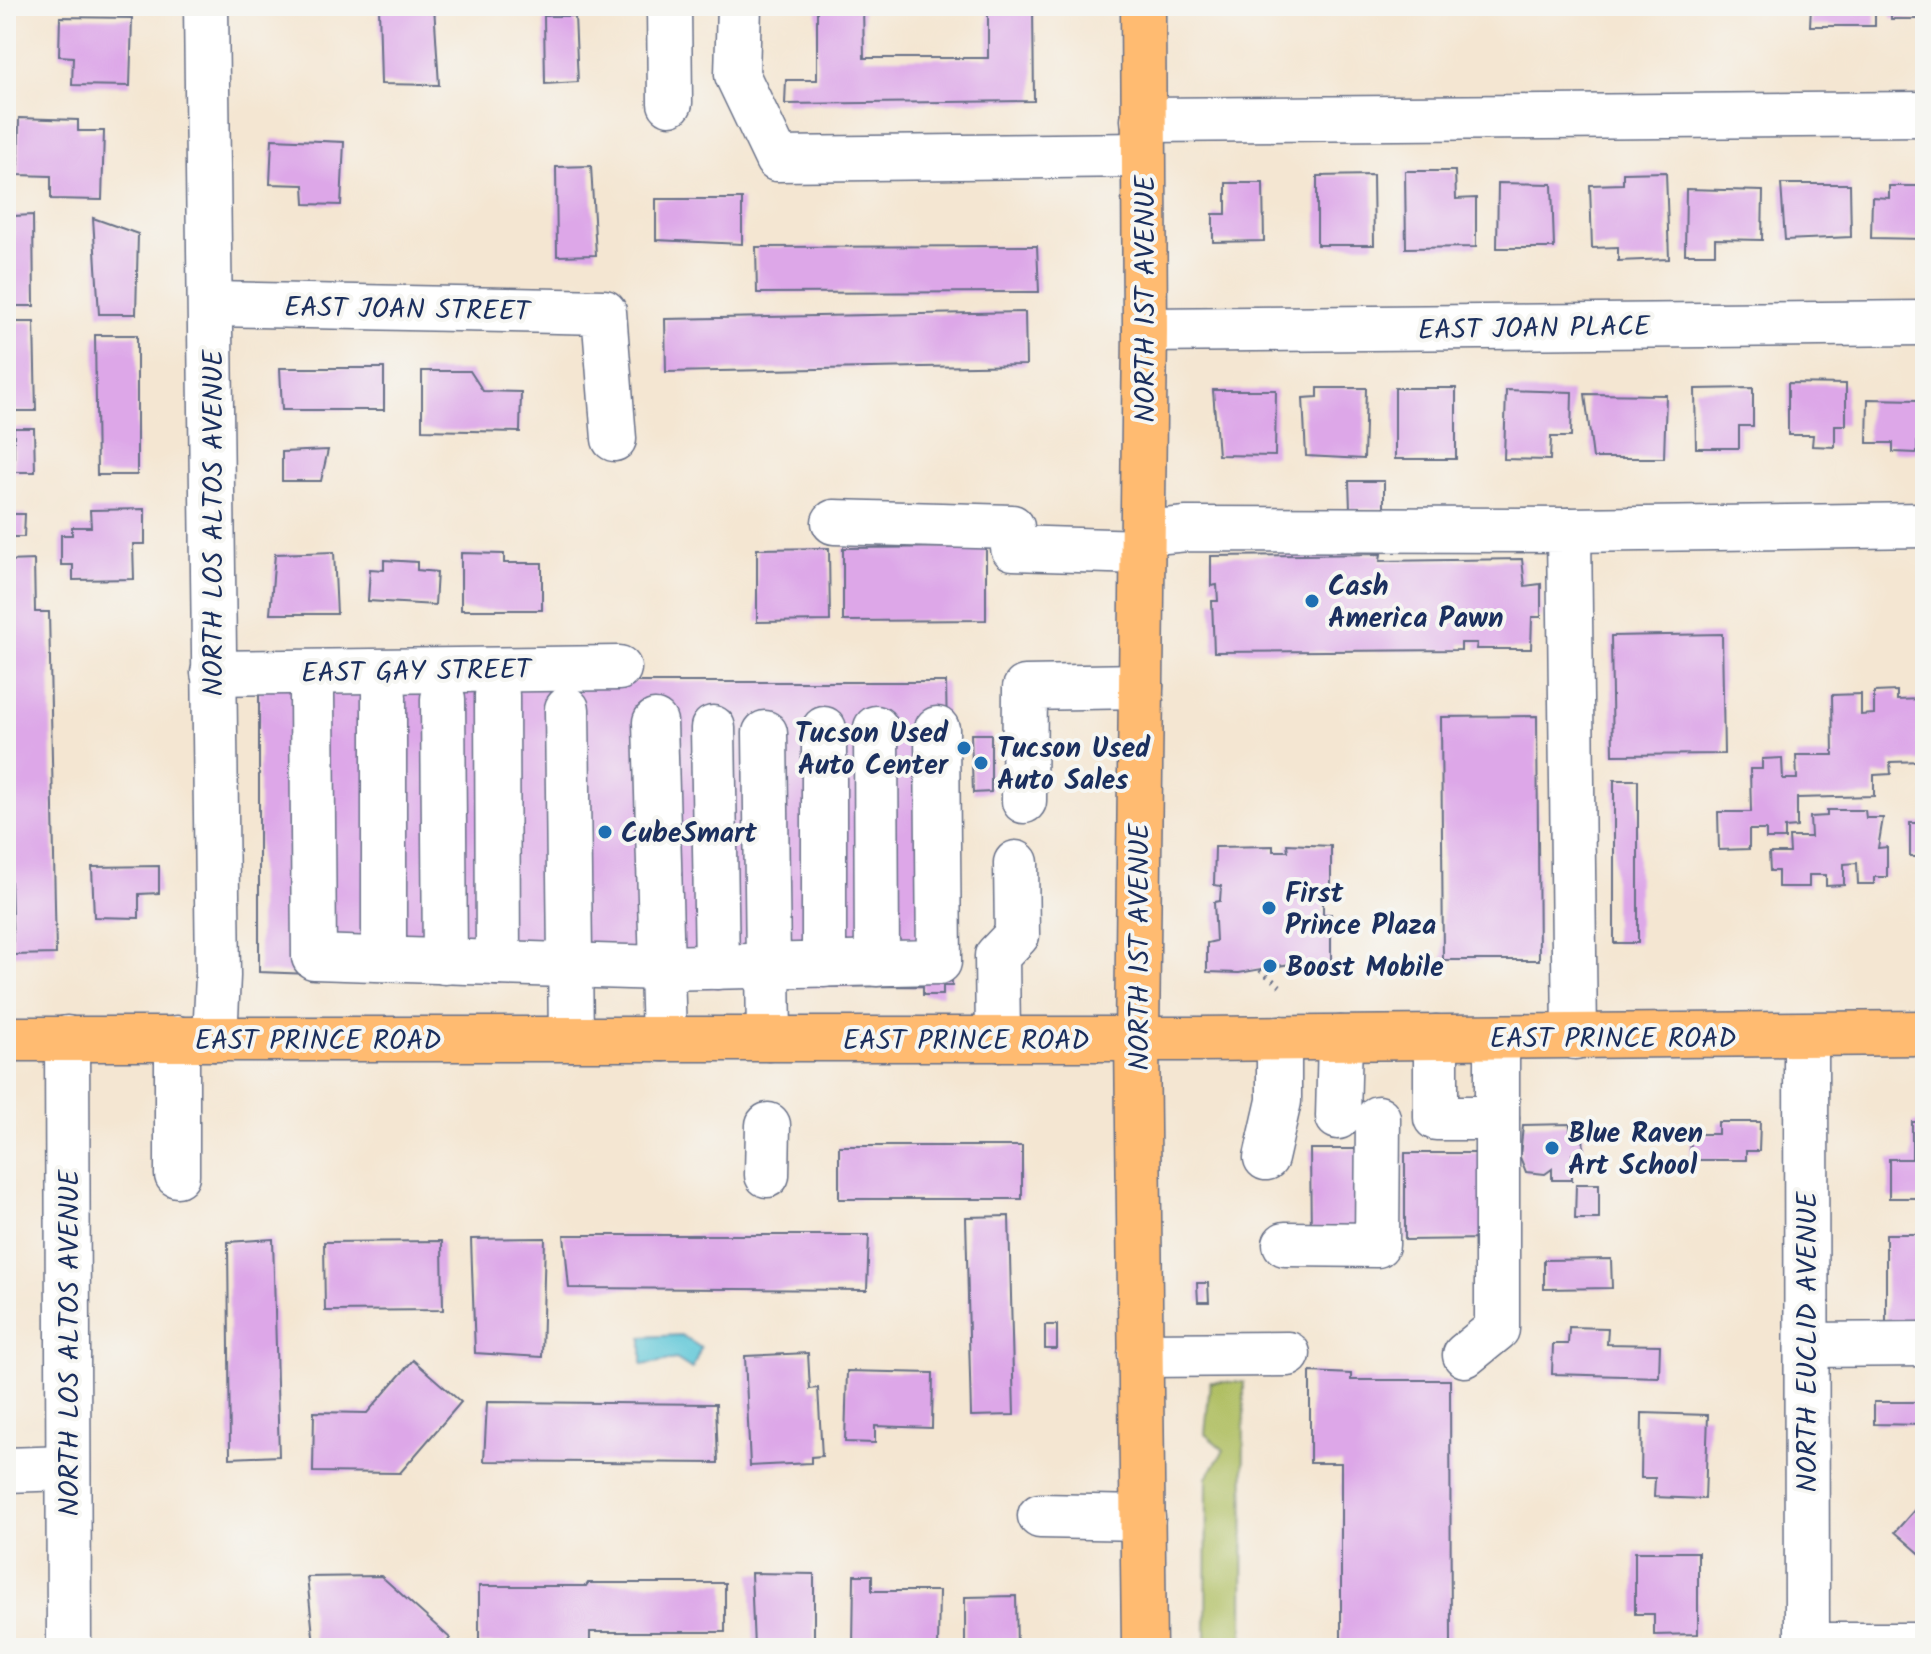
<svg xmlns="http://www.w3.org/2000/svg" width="1931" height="1654" font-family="Kalam,sans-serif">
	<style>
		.green { fill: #afbe61; stroke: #657660; stroke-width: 2 }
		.water { fill: #5cc6d7; stroke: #3c7a9a; stroke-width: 2 }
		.building { fill: #dda7e8 }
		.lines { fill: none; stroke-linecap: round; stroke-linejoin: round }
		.minor-casing { stroke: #676f87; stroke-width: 47 }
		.major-casing { stroke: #676f87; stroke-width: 47 }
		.path { stroke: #676f87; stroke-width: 5; stroke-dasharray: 2 6; stroke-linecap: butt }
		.minor { stroke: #fff; stroke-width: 44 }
		.major { stroke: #ffbb71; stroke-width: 44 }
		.poi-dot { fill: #1f6fb2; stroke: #f6f6f2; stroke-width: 3 }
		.labels { text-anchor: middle; stroke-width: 8; stroke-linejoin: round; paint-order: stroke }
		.street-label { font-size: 28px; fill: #1b2f5e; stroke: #f6f6f2 }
		.poi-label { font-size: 28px; font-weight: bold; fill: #1b2f5e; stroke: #f6f6f2; text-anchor: start }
	</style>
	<rect width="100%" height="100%" fill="#f6f6f2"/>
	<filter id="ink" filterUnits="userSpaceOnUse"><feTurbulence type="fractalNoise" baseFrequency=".0125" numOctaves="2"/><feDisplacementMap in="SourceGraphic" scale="16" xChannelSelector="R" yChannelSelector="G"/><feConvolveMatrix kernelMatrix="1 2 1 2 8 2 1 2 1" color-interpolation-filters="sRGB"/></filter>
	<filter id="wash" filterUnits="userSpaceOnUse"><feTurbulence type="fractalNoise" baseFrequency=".006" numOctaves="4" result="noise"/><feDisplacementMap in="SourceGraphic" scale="32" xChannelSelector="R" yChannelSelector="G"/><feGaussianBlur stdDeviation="1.8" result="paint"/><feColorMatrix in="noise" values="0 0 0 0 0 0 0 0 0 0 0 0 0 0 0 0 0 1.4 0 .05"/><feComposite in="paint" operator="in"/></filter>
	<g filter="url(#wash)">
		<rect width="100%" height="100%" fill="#f4e6d2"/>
		<path class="green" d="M1210,1382h34l-1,266h-37l1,-171 17,-27 -19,-16z"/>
		<path class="water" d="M681,1335l20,13 -9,21 -16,-10 -34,6v-28z"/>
		<g id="blocks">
			<g class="building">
				<path d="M379,6h55l5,79 -58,-1z"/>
				<path d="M817,6h46l1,52h124v-52h45l1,95 -249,3 1,-24h31z"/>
				<path d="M1513,6h62v6l-62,-1z"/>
				<path d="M1811,6h64v20h-65z"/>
				<rect x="1891" y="6" width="34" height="13"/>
				<path d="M544,16h31l3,66 -33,2z"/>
				<path d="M60,17l72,1 -2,68 -58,-1 1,-28 -14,-1z"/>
				<path d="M19,118l59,2v11h26l-2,69 -51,-1v-23l-33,-1z"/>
				<path d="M272,139l72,3 -3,63 -36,-1 -1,-19 -34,-1z"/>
				<path d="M591,166l5,89 -39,1 -1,-89z"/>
				<path d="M1405,171h50l1,28 20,-1v49l-70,1z"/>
				<path d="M1666,172l3,87 -51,2v-14l-26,1 -2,-63 33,-1v-11z"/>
				<path d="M1373,175l1,70h-57v-69z"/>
				<path d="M1226,183h37l1,58 -51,1v-28h13z"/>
				<path d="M1498,183l54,1 2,64h-57z"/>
				<path d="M1781,184h69l1,53 -66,3z"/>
				<path d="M1889,186h36v53l-54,-1 1,-41 17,1z"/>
				<path d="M1686,189l77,2 -1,49 -47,-1v15h-30z"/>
				<path d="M656,199h86v45l-86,-4z"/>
				<path d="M33,215l1,91h-20l-1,-90z"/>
				<path d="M93,218l45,16 -2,80h-37z"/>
				<path d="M1037,246l2,46 -282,1 -1,-46z"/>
				<path d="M1025,312l1,53 -360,7 -1,-53z"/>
				<path d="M12,322h22l2,89h-22z"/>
				<path d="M95,335h42v140h-40z"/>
				<path d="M280,368h104v42h-102z"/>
				<path d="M422,371h48l13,20 38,1 -1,40 -98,-2z"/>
				<path d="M1788,383l58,1v41h-11v22l-23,-1 1,-11h-25z"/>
				<path d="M1318,388h48l-2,71 -58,-3 -3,-58 15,-1z"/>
				<rect x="1395" y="388" width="61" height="71"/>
				<path d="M1753,388v38h-14v22h-43l-1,-59z"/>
				<path d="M1213,390h63l-1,66 -57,-1z"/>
				<path d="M1506,390l66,2 -1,45h-20l-1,23 -46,-1z"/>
				<path d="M1585,394l81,1 -2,63h-71z"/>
				<path d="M1868,399l50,1 -1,53 -24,-1v-9h-26z"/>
				<path d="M14,428h20l1,44h-21z"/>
				<path d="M328,450l-7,31h-39v-29z"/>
				<path d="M1349,481h35v27l-34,1z"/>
				<path d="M145,509v35h-12l1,35 -61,1v-15h-12v-30h11v-8h19l-1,-17z"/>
				<path d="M6,514h19l-1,23h-18z"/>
				<path d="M986,547v73l-143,1v-73z"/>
				<path d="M829,548l1,73 -73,1v-73z"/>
				<path d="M334,552l3,62h-67l5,-60z"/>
				<path d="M461,553l43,1v9h38v47h-81z"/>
				<path d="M1381,554l-1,7 142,-2 3,27 16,-2v33h-9l-1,32h-55l1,-6h-16v7l-247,2 -2,-51h6l-1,-16 -6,1v-30z"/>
				<path d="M34,560l1,52h14l7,342 -43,1 -2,-73h-4l-1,-32v-289z"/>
				<path d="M384,560l33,2v8l20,2 -2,33 -67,-4 2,-32 14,1z"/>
				<path d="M1722,634l2,120 -111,1 -2,-119z"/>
				<path d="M259,682h687l6,304h-9v9h-20v-9l-249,2 -415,-16z"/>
				<path d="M1897,691v9l25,-1 -1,-6h4v68l-35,1 1,12 -17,1v21l-77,2v29l-12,1v11h-19v-9h-17v19l-30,1 -1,-38h33l-1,-43h12v-10l20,-1 1,21h14l-1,-24h37l-1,-60 29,-1v21l13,-1v-22z"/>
				<path d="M1537,716l2,244h-96l-2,-243z"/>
				<path d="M971,734h20v58l-18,1z"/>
				<rect x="1614" y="780" width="24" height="163"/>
				<path d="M1827,810h38l1,8h17l-5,30 9,-1v30h-13v7h-16l-1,-21 -13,1v21l-18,1v-11h-17v12h-31v-16h-8l-1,-18h21l-1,-16h22l-1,-20 17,-1z"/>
				<rect x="1910" y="823" width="15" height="34"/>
				<path d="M1287,844l44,2v52h-8v16h8v55h-41v-5l-51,9 -32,-1v-29l9,-2 -2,-39 6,-1 1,-15 -7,-1 1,-38 58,-1v5h15z"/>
				<path d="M159,866v27l-20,1v24l-45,-1 -2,-50z"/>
				<path d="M1718,1122h42l-1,29h-13v9h-56l1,-26h27z"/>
				<path d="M1912,1122h13v76h-36v-39h23z"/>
				<path d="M1570,1124v10h13l1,21 -12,-1v26h-20v-11l-7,5 -19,-2 -6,-15 3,-32z"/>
				<rect x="839" y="1146" width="183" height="53"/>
				<path d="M1310,1149h50v88h-49z"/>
				<path d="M1405,1153h85v86l-85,1z"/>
				<path d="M1576,1184h23v35h-24z"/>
				<path d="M1009,1216l5,199 -43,1 -5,-199z"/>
				<path d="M1886,1234h39v96l-39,-1z"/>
				<path d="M564,1235h305l-2,55 -298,-2z"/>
				<path d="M545,1238l-3,119 -67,-4 -4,-114z"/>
				<path d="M273,1239l6,217 -49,2 -2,-216z"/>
				<path d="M442,1241l1,69 -118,1 -1,-69z"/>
				<path d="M6,1252h4l1,151h-5z"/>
				<path d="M1611,1259l1,29 -68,1v-29z"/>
				<path d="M1197,1283h11l1,19h-11z"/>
				<rect x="1045" y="1325" width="12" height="24"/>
				<path d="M1569,1327l39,1 -1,16 53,1 -1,32 -107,-3 1,-30h15z"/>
				<path d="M808,1353l2,36 8,-1 4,68 -11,1v6l-61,3 -5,-110z"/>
				<path d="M413,1360l48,42 -61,71 -87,-1 1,-60 53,1z"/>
				<path d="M847,1371l86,2 -1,55 -57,-2v17l-30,-1z"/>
				<path d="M1310,1372l41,2v6h99l1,268h-110v-185h-31z"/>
				<path d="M487,1402l229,2 2,59 -234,-2z"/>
				<path d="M1874,1402h51v23l-51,-1z"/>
				<path d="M1642,1413l66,2 -3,84 -51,-2 1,-19h-14z"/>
				<path d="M1925,1498v60l-30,-26z"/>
				<path d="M1635,1552h63v82l-44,1v-21h-19z"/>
				<path d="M751,1573l63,1v74h-60z"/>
				<path d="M854,1575h18v16h67l-1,57h-85z"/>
				<path d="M381,1576l69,62 -8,10 -128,-3 -7,-68z"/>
				<path d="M588,1583h137v49h-135v12h-111v-58h107z"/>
				<path d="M1016,1596l1,52h-52v-51z"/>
			</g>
		</g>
	</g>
	<g filter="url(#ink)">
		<use href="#blocks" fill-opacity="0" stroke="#676f87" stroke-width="2"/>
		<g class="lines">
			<g class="minor-casing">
				<g id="minor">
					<path d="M206,6l12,970 -3,63"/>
					<path d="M669,6l1,97"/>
					<path d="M739,6l-2,69 40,84 366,-4"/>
					<path d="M1143,120l782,-6"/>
					<path d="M211,304l393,8 10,127"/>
					<path d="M1145,330l779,-7"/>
					<path d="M834,522l178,5 1,21 129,4"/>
					<path d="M1569,530l356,-5"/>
					<path d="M1143,533l44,-4 382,1 6,507"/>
					<path d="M213,673l406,-5"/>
					<path d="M312,694l2,263 184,6 -1,-268"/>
					<path d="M384,697v262"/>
					<path d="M443,699l2,263"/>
					<path d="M567,709l4,330"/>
					<path d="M655,722l9,317"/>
					<path d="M713,728l4,239"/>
					<path d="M876,728l1,236"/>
					<path d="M824,729v236"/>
					<path d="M765,733l4,306"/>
					<path d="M1024,801l1,-113 116,-2"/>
					<path d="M496,963l165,5 278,-6 -2,-233"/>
					<path d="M1806,1036l1,612"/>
					<path d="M1436,1037v81h61"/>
					<path d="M67,1038l2,610"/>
					<path d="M177,1038v137"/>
					<path d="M998,1039l-1,-83 20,-21 -1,-72"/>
					<path d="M1338,1117l2,-79"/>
					<path d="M1266,1158l13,-57v-63"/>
					<path d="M767,1175l1,-50"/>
					<path d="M1285,1244l92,1 1,-127"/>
					<path d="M1807,1345l118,-1"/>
					<path d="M1140,1355l148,-1"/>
					<path d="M1465,1355l32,-26v-292"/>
					<path d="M6,1470l62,-2"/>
					<path d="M1040,1516l103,2"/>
					<path d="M1807,1645h118"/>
				</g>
			</g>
			<g class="major-casing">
				<g id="major">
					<path d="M1143,6l2,324 -8,709 7,609"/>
					<path d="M6,1039h1193l726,-6"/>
				</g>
			</g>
			<g class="path">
				<path d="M1337,962v23"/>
				<path d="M1260,970l20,16"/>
			</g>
			<use href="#minor" class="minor"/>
			<use href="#major" class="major"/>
		</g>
	</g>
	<g class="poi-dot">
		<circle cx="1312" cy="601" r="8"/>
		<circle cx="964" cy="748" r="8"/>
		<circle cx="981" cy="763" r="8"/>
		<circle cx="605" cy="832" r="8"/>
		<circle cx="1269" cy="908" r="8"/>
		<circle cx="1270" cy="966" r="8"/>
		<circle cx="1552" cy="1148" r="8"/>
	</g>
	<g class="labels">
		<g class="street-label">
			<text transform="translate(1144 299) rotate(-90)" y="10">NORTH 1ST AVENUE</text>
			<text transform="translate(407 308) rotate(1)" y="10">EAST JOAN STREET</text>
			<text transform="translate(1534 327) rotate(-1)" y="10">EAST JOAN PLACE</text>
			<text transform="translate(212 523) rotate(-90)" y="10">NORTH LOS ALTOS AVENUE</text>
			<text transform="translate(416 670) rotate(-1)" y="10">EAST GAY STREET</text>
			<text transform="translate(1138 947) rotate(-90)" y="10">NORTH 1ST AVENUE</text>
			<text x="1613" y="1047">EAST PRINCE ROAD</text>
			<text x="318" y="1049">EAST PRINCE ROAD</text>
			<text x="966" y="1049">EAST PRINCE ROAD</text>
			<text transform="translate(1806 1342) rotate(-90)" y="10">NORTH EUCLID AVENUE</text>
			<text transform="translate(68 1343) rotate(-90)" y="10">NORTH LOS ALTOS AVENUE</text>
		</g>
		<g class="poi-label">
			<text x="1328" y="595">Cash<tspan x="1328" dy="32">America Pawn</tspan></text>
			<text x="948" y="742" text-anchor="end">Tucson Used<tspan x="948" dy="32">Auto Center</tspan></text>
			<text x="997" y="757">Tucson Used<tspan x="997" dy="32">Auto Sales</tspan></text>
			<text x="621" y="842">CubeSmart</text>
			<text x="1285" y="902">First<tspan x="1285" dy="32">Prince Plaza</tspan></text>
			<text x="1286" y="976">Boost Mobile</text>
			<text x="1568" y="1142">Blue Raven<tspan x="1568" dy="32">Art School</tspan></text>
		</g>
	</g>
	<rect width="1931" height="1654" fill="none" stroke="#f6f6f2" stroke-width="32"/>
</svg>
